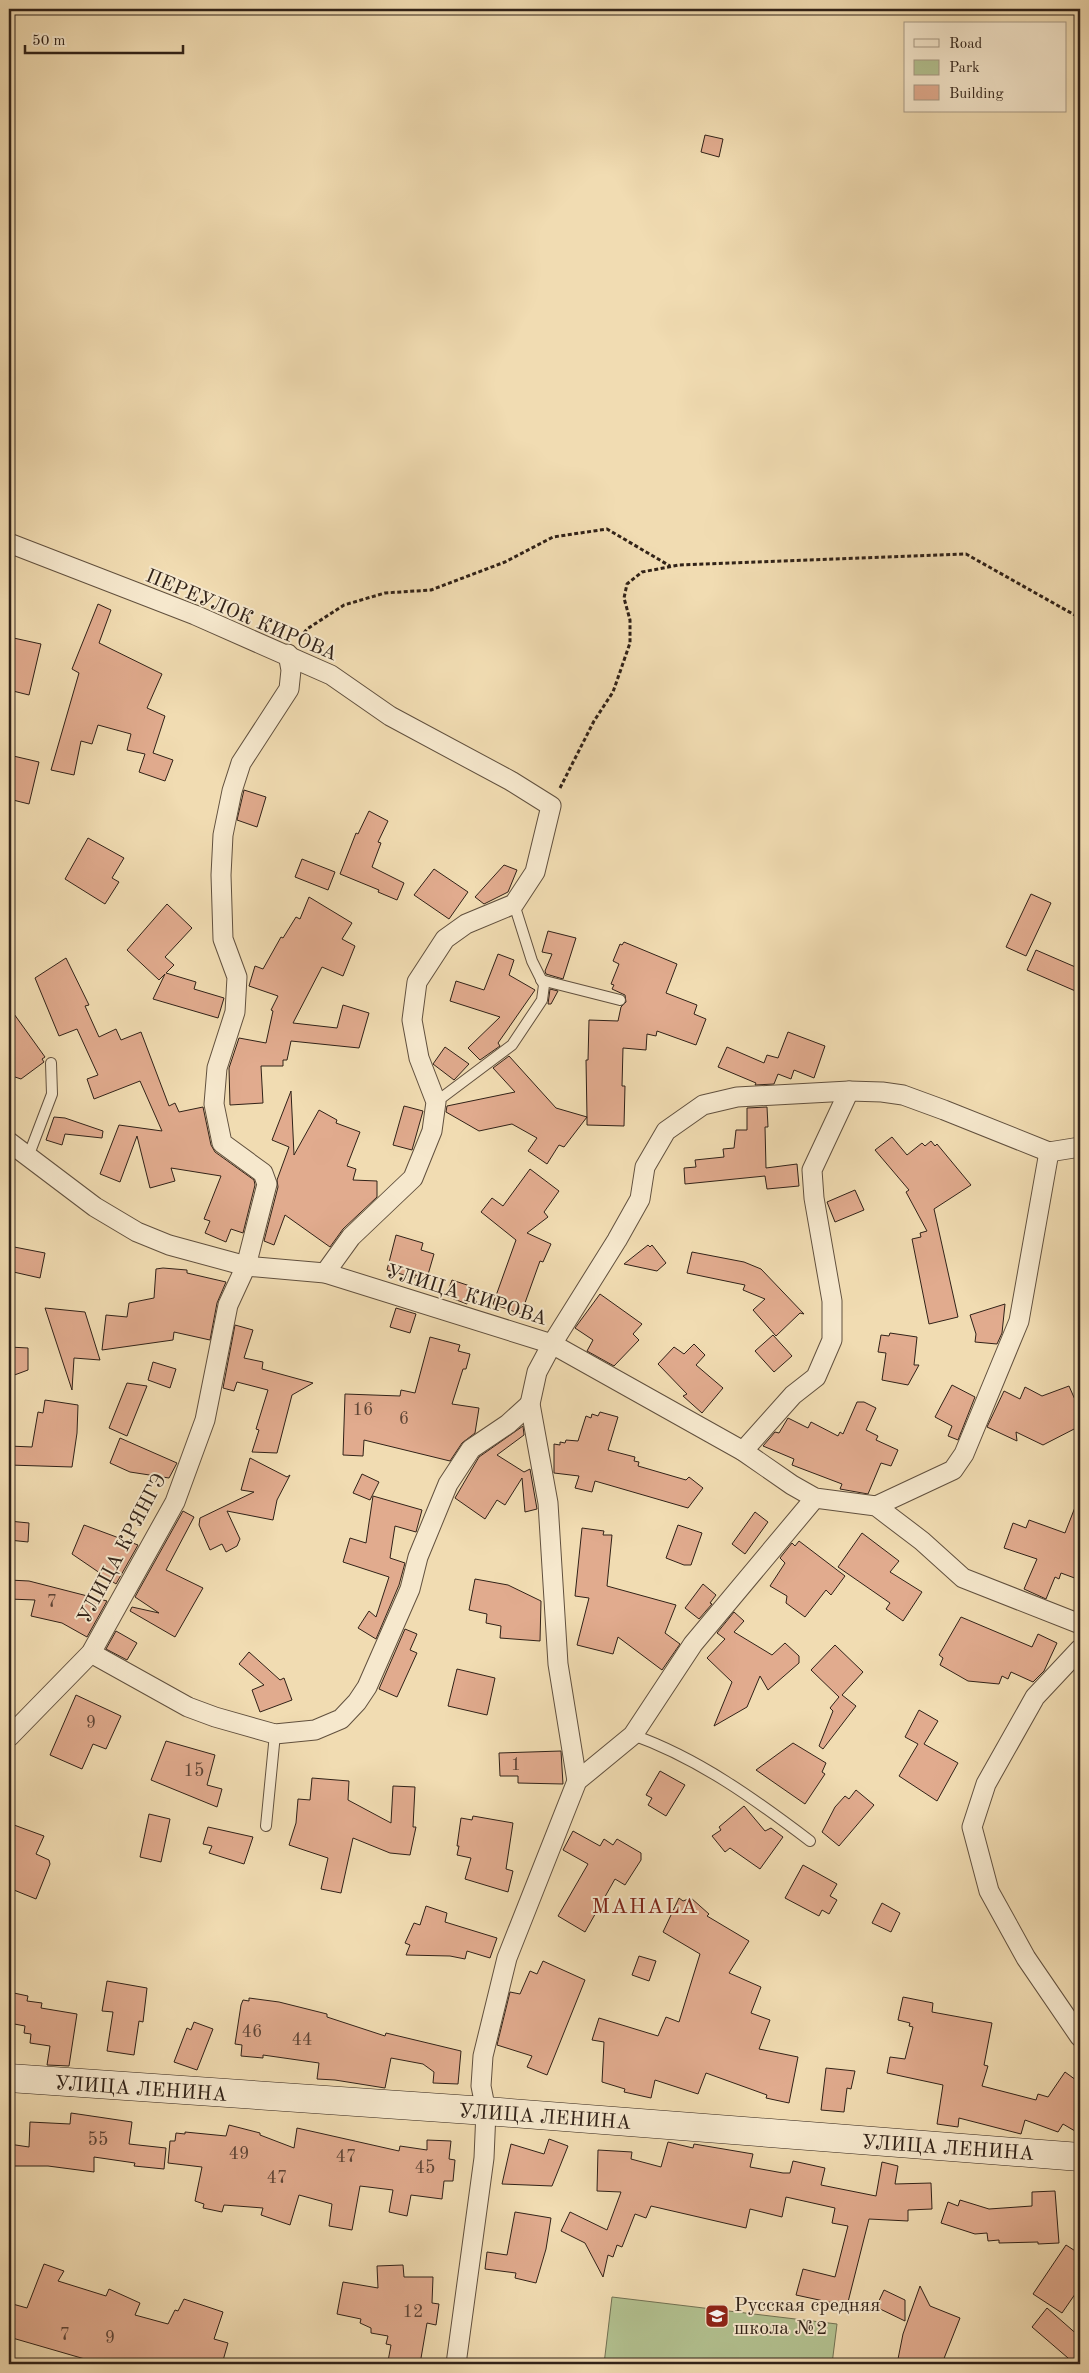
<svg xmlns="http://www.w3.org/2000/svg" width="1089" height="2373" font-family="'Old Standard TT',serif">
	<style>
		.green { fill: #b3c291; stroke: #727254 }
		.building { fill: #e1ab8e; stroke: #312218 }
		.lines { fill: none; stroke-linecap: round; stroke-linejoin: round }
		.lane-casing { stroke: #61503e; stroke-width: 12 }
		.street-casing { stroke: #61503e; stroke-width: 21 }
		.secondary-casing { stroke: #312218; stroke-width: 29 }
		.path { stroke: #312218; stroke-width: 3; stroke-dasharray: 4 2.5; stroke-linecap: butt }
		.lane { stroke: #f6e8cd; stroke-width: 10 }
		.street { stroke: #f6e8cd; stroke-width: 19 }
		.secondary { stroke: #f6e8cd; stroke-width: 28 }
		.labels { text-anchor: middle; stroke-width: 4; stroke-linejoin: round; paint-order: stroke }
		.number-label { font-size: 18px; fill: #5d4436 }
		.street-label { font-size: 20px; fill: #312218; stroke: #f6e8cd }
		.poi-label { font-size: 20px; fill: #312218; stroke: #f6e8cd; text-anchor: start }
		.quarter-label { font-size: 22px; letter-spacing: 1px; fill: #7a1f14; stroke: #f6e8cd }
	</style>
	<rect width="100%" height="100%" fill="#f1dcb2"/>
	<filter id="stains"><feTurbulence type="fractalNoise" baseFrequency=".004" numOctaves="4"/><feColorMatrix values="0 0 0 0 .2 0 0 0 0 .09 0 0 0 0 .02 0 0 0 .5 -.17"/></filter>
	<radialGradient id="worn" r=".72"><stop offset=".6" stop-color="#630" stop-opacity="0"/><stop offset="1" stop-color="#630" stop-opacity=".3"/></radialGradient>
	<path class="green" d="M612,2297l225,27 -5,40h-228z"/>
	<g class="building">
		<path d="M705,135l18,4 -4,18 -18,-5z"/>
		<path d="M98,604l13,6 -12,33 63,31 -15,34 18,8 -12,37 20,7 -8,21 -26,-9 6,-18 -18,-4 4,-16 -33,-9 -6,19 -11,-3 -7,34 -23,-5 28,-97 -7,-4z"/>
		<path d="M9,637l32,7 -12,51 -20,-5z"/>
		<path d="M9,755l30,7 -10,42 -20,-5z"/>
		<path d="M244,790l22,7 -9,30 -20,-7z"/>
		<path d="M369,811l19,10 -10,21 3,1 -9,24 32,16 -7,17 -19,-8 1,-2 -39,-16 16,-41 2,1z"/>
		<path d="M88,838l36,20 -12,20 7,4 -14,22 -40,-25z"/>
		<path d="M302,859l33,13 -7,18 -33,-13z"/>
		<path d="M504,865l13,5 -9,22 -24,12 -9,-7z"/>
		<path d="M434,869l34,23 -19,27 -35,-24z"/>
		<path d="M1031,894l20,9 -25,53 -20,-9z"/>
		<path d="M309,897l43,26 -10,16 13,7 -12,30 -21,-9 -29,56 44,5 6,-23 26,8 -10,35 -68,-7 -4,19h-4v6h-22l2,37 -33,2 -1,-37 10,-30 27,5 7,-32 -2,-1 7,-14 -29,-10 6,-20 8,3 18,-32 2,1 13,-21 4,2z"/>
		<path d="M167,904l25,24 -27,29 9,8 -8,8 30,9 -2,7 30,9 -6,20 -65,-19 12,-25 -6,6 -32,-30z"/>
		<path d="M548,931l28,7 -13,41 -17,-5 -1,-3 7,-17 -10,-2z"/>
		<path d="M624,942l53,22 -11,29 31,12 -3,9 12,5 -10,26 -39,-14 -1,5 -9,-2 -1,16 -23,-2 -1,38h3l-1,40 -37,-1v-8l-23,30 -5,-2 -12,19 -19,-13 9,-13 -25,-14 -33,7 -33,-19 1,-6 68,-14 -22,-24 16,-12 47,52 31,9 -1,-57h2l1,-40 29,1 3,-14 5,-5 -1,-7 -13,-6 2,-4 -3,-1 8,-20 -6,-3 7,-17 2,1z"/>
		<path d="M1036,950l44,19v24l-53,-23z"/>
		<path d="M498,954l16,6 -5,15 26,15 -37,53 2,3 -20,14 -12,-12 32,-31 -50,-16 6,-20 28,9z"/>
		<path d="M66,958l23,47 -4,1 14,31 17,-8 5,11 20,-8 28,74 6,-3 4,9 24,-5 8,38 4,7 39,28 1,5 -12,48 -12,-4 -5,13 -21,-9 5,-12 -6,-2 17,-43 -50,-8 4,13 -25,7 -13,-52 -17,46 -20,-8 19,-49 43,6 -22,-50 -46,18 -7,-20 11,-4 -21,-46 -18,7 -24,-58z"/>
		<path d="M550,989l8,2 -7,13h-3z"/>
		<path d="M9,1007l36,50 -3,2 2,3 -23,17 -12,-4z"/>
		<path d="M788,1032l37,14 -11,32 -20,-8 -3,9 -13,-5 -4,10 -19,1 1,-2 -38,-16 9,-20 37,16 3,-8 11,3z"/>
		<path d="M445,1047l24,17 -15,16 -21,-16z"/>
		<path d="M291,1091l3,64 25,-45 18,10 -1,3 24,9 -13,34 9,3 -3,11 24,1v16l-34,32 -13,18 -45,-32 -11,30 -10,-4 14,-54 -1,-7 12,-33 -17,-7z"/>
		<path d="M404,1106l19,5 -11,39 -19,-5z"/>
		<path d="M767,1107l1,20h-3l1,41 31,-4 2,22 -32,3 -2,-13 -80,8 -1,-16 12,-1 -1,-7 29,-3 -1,-8 11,-1 2,-18h11v-22z"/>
		<path d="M54,1117l11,1 38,13 -1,7 -37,-4 -3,11 -16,-5z"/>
		<path d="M892,1137l15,18 15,-12 3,3 6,-5 4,5 2,-2 34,41 -37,24 24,108 -29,7 -17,-85 9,-2 -1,-4 7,-2 -21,-39 3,-2 -34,-40z"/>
		<path d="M530,1169l29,22 -15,21 4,5 -21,16 24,11 -8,18 -3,-1 -19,53 -28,-10 23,-64 -35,-28 11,-14 11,8z"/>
		<path d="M855,1190l9,20 -29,12 -8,-20z"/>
		<path d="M396,1235l27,8 -2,7 13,4 -7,24 -12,-3v3l-28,-8z"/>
		<path d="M648,1245l2,2 2,-2 14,18 -9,8 -33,-7z"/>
		<path d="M9,1246l36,7 -5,25 -31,-7z"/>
		<path d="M692,1252l52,10 17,7 43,45 -4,-1 -24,23 -23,-26 12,-11 -22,-9 2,-5 -58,-12z"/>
		<path d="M163,1268l24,2v3l39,9 -9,21 -7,37 -36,-8 -1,8 -71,10 4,-35 21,2 2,-14 25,-5 2,-29z"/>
		<path d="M452,1280l21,7 -6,17 -21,-8z"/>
		<path d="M600,1294l42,30 -9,10 6,6 -25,26 -27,-15 6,-11 -18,-12z"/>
		<path d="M1005,1304l-3,29 -5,11 -22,-2 1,-8 -6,-19z"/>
		<path d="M45,1308l40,4 15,48 -26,-2 -2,32z"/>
		<path d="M396,1308l20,6 -6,19 -20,-6z"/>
		<path d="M235,1325l18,5 -9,28 19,4 -1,7 51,14 -21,12 -15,58 -25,-1 7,-22 -3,-1 12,-39 -31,-8 -3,9 -11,-3z"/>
		<path d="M890,1333l27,4 -3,28h5l-11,20 -26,-5 4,-27 -8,-1 3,-17 8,1z"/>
		<path d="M773,1335l19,21 -18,16 -19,-21z"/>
		<path d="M430,1337l30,8 -2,6 12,3 -4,15h-3l-11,35 27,4 -4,25 -13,10 -12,18 -86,-21 -1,16 -20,-1 2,-61 55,2 1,-6 14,3z"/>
		<path d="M694,1344l11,11 -9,10 27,23 -21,25 -19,-17 4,-2 -29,-30 16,-17 10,7z"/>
		<path d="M9,1347l19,1v22l-19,7z"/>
		<path d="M153,1362l23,7 -6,19 -22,-8z"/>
		<path d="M127,1383l20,3 -20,50 -18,-8z"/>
		<path d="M952,1385l23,12 -17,43 -10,-4 4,-10 -17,-9z"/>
		<path d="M1069,1386l11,25v15l-37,19 -27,-13 1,9 -30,-14 17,-36 16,8 5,-12 17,9z"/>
		<path d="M45,1400l33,5 -1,28 -5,34 -63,-2v-19l23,1 6,-35 5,1z"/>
		<path d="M857,1402h7l12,6 -10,22 12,6 -2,4 22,10 -7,16 -10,-3 -13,31 -28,-5 2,-5 -50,-19 2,-6 -31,-13 12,-14 4,1 9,-15 20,10 3,-6 27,14 2,-4 3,2z"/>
		<path d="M600,1412l18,5 -10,33 27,7 -1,4 5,1 -1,4 48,14 3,-3 14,11 -15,20 -93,-27 -3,11 -17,-4 4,-12 -25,-3v-29l6,1v-3l5,1 1,-3 12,1 8,-25 5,2 1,-4 6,2z"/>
		<path d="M523,1426l1,9 -27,20 27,17 6,-3 7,40 -12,3 -3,-34 -17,27 -8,-5 -12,19 -30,-21 24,-41z"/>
		<path d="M120,1438l57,25 -8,15 -39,-6 -20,-9z"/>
		<path d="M250,1458l37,19 3,-2 -13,25 -4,20 -46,-9 13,28 -3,7 -11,6 -4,-8 -12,6 -11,-25 1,-7 54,-26 -13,-2z"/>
		<path d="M362,1474l17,8 -9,18 -17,-7z"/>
		<path d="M373,1496l49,14 -6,22 -21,-6 -5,32 15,5 -6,22 -23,54 -18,-11 11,-17 7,6 13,-40 -46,-15 7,-24 16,5z"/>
		<path d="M1079,1497l1,83 -19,-7 -2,6 -4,-2 -9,22 -22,-10 13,-30 -33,-11 9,-25 13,5 3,-8 36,13z"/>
		<path d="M183,1511l11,6 -28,53 37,18 -28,49 -45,-26 2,-4 27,6 -24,-16z"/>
		<path d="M755,1512l13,10 -23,32 -13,-10z"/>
		<path d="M9,1521l20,2 -1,19 -19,-2z"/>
		<path d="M84,1525l54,20 -22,39 -44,-30z"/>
		<path d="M678,1525l24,8 -11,32h-7l-18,-7z"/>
		<path d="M582,1528l22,3 -1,4h9l-5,51 69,19 -11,28 15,11 -18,26 -44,-33 -5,17 -36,-9 12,-47 -14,-2z"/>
		<path d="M862,1533l37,28 -9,11 32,20 -19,29 -17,-12 4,-6 -52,-36z"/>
		<path d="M799,1541l46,35 -14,19 -5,-5 -21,27 -19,-14 1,-7 -17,-10 15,-23 -5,-5 12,-15 3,3z"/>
		<path d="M475,1579l33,6 33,16 -1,40 -40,-3 1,-12 -15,-3 1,-9 -18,-4z"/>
		<path d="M9,1580l20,1 78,20 -20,36 -25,-14 -31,-7 4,-16 -26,-1z"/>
		<path d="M703,1584l13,11 -6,8 2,1 -13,15 -14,-11z"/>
		<path d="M734,1612l10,9 -10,11 38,23 13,-12 14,13v7l-31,27 -8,-14 -13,31 -33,19 18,-44 -25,-24 18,-19 -8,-6z"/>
		<path d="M961,1617l71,30 6,-13 19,9 -13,28 -11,11 -22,-10 -3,7 -6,-3 -3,8 -31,-3 -28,-16 3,-7 -4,-3z"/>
		<path d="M405,1629l12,5 -7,16 7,3 -20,44 -18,-8z"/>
		<path d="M116,1631l21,12 -10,17 -21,-11z"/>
		<path d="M835,1645l28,27 -21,23 14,11 -33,43 -4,-3 14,-35 -3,-3 9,-11 -28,-27z"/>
		<path d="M249,1652l31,28 4,-2 8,22 -32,12 -8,-22 12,-5 -25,-21z"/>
		<path d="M457,1669l38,9 -8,37 -39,-9z"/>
		<path d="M76,1695l45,21 -15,33 -13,-5 -11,25 -32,-14z"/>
		<path d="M919,1710l19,11 -14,23 34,19 -21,38 -38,-25 19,-32 -13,-7z"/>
		<path d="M166,1741l49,14 -8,30 15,4 -5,18 -66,-27z"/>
		<path d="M793,1743l33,20 -4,9 3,2 -20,30 -49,-34z"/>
		<path d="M561,1751l2,33 -45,-1v-7h-18l-1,-23z"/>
		<path d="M660,1771l25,14 -19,31 -18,-11 4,-7 -6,-3z"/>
		<path d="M312,1778l37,3 -1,19 43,23 2,-37 22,1 -2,40h3l-6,28 -20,-2 -37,-15 -12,55 -20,-4 7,-31 -39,-13 7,-22 2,-24 12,1z"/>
		<path d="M856,1790l18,15 -35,41 -17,-14 13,-25 10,-11 4,3z"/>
		<path d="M744,1806l21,25 6,-3 12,9 -23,32 -30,-21 -5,4 -13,-16 9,-6 -2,-3z"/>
		<path d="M149,1814l21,5 -9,43 -21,-5z"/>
		<path d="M473,1816l40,7 -7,46 7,2 -5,21 -43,-13 6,-21 -14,-3 2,-9h-2l4,-28 11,2z"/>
		<path d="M14,1825l30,11 -8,18 13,6 1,4 -14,35 -27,-11v-47z"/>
		<path d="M208,1827l45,10 -9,27 -35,-11 3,-7 -9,-2z"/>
		<path d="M573,1831l27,15 4,-7 9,6 4,-6 24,14v7l-16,25 -10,-6 -30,53 -27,-16 30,-52 -25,-14z"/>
		<path d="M803,1865l34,19 -7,12 7,4 -8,14 -7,-4 -3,6 -34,-18z"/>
		<path d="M679,1898l4,3 8,-3 18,16 -2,2 42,25 -20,32 32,14 -10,26 19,7 -11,29 39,8 -9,46 -23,-5 1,-3 -61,-22 -8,21 -43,-14 -4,18 -27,-6 1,-3 -23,-7 2,-40 -12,-2 7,-22 59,18 8,-19 13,5 21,-68 -37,-22z"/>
		<path d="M882,1903l18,10 -9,19 -19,-9z"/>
		<path d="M426,1906l21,7 -2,9 52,16 -7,20 -23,-7 -2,8 -15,-3 -44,-1 4,-10 -5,-2 9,-20 6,2z"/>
		<path d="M639,1956l17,5 -7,20 -17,-6z"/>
		<path d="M543,1961l42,19 -38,95 -20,-8 5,-11 -35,-11 13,-53 10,2 10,-23 7,3z"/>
		<path d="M107,1981l40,7 -4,34 -4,-1 -5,34 -27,-4 6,-39 -11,-1z"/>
		<path d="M9,1992l19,4 -1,5 15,2 -1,5 36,6 -8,52 -22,-1 3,-19 -20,-3 1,-9 -7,-1 1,-7 -16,-3z"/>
		<path d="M903,1997l30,6 -1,9 60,11 -8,42 4,1 -6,20 54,14 2,-6 10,3 17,-25 15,11v51l-17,-10 -5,8 -33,-12 -4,14 -62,-16 -1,9 -21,-3 6,-39 -56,-12 3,-16 15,2 8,-32 -4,-1 1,-3 -12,-3z"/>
		<path d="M249,1998l30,4 48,12v3l58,19 1,-3 75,18 -3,33 -25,-1 1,-11 -11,-8 -32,-6 -6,30 -50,-8 -18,-1 2,-16 -56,-8v3l-22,-2 1,-11 -7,-1 6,-39 2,-5 6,1z"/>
		<path d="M194,2022l19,7 -16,41 -23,-8 13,-34 4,2z"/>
		<path d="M826,2068l29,3 -4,18 -4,-1 -3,24 -23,-2z"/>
		<path d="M71,2113l61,9 -3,22 37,4 -2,21 -30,-3 1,-3 -41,-6v15l-46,-6h-39v-22l20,3 1,-25 40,2z"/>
		<path d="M229,2125l31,8v2l34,13 3,-20 102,23 1,-5 27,4v-10l24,1 -2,18 6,1 -2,21h-9l-2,18 -31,-4 -4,21 -18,-4 4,-22 -33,-4 -8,44 -23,-4 3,-22 -33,-9 -9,30 -29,-10 2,-7 -39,-3 -2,7 -19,-4 1,-4 -9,-3 7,-34 -34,-4 2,-22h5l1,-8 9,1v-2l41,4z"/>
		<path d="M549,2139l19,7 -16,40 -50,-2 9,-40 33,10z"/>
		<path d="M668,2142l25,6 1,-4 59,10 -3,13 33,6h7l3,-12 32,7 -4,17 55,11 6,-34 16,4 -3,18 36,-1 1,26 -24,1v11l-39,-2 -22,87 -51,-11 7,-26 32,8 13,-51 -16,-3 3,-15 -49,-11 -4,20 -32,-8 -4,19 -95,-22 -5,12 -11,-4 -13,33 -5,-2 -4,12 -5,-2 -5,22 -18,-34 -24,-12 9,-19 37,18 14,-38 -24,-1 1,-41 34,2 -1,7 30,8z"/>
		<path d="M1055,2191l4,52 -21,1v-2l-39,1v-3l-11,1 -1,-8 -12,1 -34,-11 7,-21 10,4 2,-6 29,9 43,-3v-14z"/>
		<path d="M515,2212l36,6 -5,31 -10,34 -21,-5 1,-5 -31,-4 2,-17 20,3z"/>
		<path d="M1066,2245l14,9v33l-18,26 -29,-19z"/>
		<path d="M44,2264l20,7 -6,10 48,15 3,-7 31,14 -5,12 33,9 7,-14 3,1 6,-12 39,13 -9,27 14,4 -6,21h-120l-93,-27v-34l18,5z"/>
		<path d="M403,2265l1,12h29l-1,26 7,1 -3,21 -9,-2 -7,41 -32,-3 3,-16 -5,-1 2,-8 -17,-3v-5l-11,-5 1,-4 -24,-5 6,-32 35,6 -1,-22z"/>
		<path d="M920,2286l10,20 30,12 -17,43 -10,-2 -1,5h-35l6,-30z"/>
		<path d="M884,2290l21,10v21l-29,-14z"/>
		<path d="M1047,2308l33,29v27h-5l-43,-37z"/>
	</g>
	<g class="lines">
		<g class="lane-casing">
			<g id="lane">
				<path d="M541,980l79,20"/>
				<path d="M436,1102l76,-57 30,-45 2,-15 -12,-24 -18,-57"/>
				<path d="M28,1157l24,-63 -1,-31"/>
				<path d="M633,1735c65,23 123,65 177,106"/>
				<path d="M266,1826l9,-92"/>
			</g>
		</g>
		<g class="street-casing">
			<g id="street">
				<path d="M9,543l186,72 136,60 59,41 121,65 40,25 -16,66 -21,32 -48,20 -21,15 -28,43 -5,38 7,38 17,44 -4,29 -19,47 -62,59 -26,36"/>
				<path d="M9,1142l86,65 42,25 32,13 77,21 79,7 227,71 191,107 49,34 23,13 61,8 46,35 41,37 117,46"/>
				<path d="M1049,1152l31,-5"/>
				<path d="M743,1451l50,-56 23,-18 16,-37v-39l-18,-103 -2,-28 37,-79"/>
				<path d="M876,1506l77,-36 11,-16 55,-133 30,-169"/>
				<path d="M1080,1649l-45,48 -49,87 -14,43 17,64 37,67 54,79"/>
				<path d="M91,1653l97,54 27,10 60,17 40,-4 26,-11 16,-17 10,-15 43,-98 8,-32 30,-73 23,-35 37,-25 22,-20"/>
				<path d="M9,1737l82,-84 84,-151 30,-82 23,-115 18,-39 21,-82 -4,-11 -41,-30 -8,-39 3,-36 18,-56 2,-35 -14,-38 -2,-64 2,-40 9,-44 9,-28 48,-74 2,-19 -3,-16"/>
				<path d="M577,1781l-19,-117 -10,-161 -18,-99 7,-32 15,-28 65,-104 23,-41 5,-32 21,-36 37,-26 34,-8 112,-6 33,1 21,3 41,15 105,42"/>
				<path d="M456,2364l28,-206 2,-47 -5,-25 2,-30 24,-98 70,-177 56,-46 60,-91 122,-146"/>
			</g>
		</g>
		<g class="secondary-casing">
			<path id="secondary" d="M9,2078l477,33 594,46"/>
		</g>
		<g class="path">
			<path d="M300,638l7,-9 37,-24 41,-12 46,-3 74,-28 48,-25 54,-8 63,37"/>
			<path d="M560,788l34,-67 19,-29 17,-49v-23l-6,-22 3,-14 15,-12 37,-7 287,-11 114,64"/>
		</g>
		<use href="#lane" class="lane"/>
		<use href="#street" class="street"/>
		<use href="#secondary" class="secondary"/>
	</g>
	<defs>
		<g id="school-square" transform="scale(1.25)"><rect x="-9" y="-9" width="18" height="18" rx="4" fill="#8f2418" stroke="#f6e8cd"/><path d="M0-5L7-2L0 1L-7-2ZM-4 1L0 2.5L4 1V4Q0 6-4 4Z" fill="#fff"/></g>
	</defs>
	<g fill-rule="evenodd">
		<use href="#school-square" x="717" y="2316"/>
	</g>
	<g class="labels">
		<g class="number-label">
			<text x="363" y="1415">16</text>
			<text x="404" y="1424">6</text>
			<text x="52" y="1607">7</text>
			<text x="91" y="1728">9</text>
			<text x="516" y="1770">1</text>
			<text x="194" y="1776">15</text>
			<text x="252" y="2037">46</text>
			<text x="302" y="2045">44</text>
			<text x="98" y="2145">55</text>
			<text x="239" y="2159">49</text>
			<text x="346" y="2162">47</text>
			<text x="425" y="2173">45</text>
			<text x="277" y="2183">47</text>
			<text x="413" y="2317">12</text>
			<text x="65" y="2340">7</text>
			<text x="110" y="2343">9</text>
		</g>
		<g class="street-label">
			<text transform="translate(242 614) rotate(23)" y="7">ПЕРЕУЛОК КИРОВА</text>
			<text transform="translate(467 1294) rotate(17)" y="7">УЛИЦА КИРОВА</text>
			<text transform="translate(121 1548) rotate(-62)" y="7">УЛИЦА КРЯНГЭ</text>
			<text transform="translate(141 2088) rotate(4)" y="7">УЛИЦА ЛЕНИНА</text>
			<text transform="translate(545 2116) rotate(4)" y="7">УЛИЦА ЛЕНИНА</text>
			<text transform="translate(948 2147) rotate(4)" y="7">УЛИЦА ЛЕНИНА</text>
		</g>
		<g class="poi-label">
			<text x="734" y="2311">Русская средняя<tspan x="734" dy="23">школа №2</tspan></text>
		</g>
		<g class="quarter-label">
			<text x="645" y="1913">MAHALA</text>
		</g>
	</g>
	<rect width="1089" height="2373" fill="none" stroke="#f1dcb2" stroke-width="30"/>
	<rect x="10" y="10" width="1069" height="2353" fill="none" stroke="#312218" stroke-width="2.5"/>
	<rect x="15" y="15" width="1059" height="2343" fill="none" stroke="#312218"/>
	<rect x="904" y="22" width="162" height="90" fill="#f6e8cd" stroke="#a79985"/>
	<rect x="914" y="39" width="25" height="8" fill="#f6e8cd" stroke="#a79985"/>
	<text x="949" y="48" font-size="15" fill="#312218">Road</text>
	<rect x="914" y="60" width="25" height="15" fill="#b3c291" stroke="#a79985"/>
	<text x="949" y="72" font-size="15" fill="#312218">Park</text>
	<rect x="914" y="85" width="25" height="15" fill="#e1ab8e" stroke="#a79985"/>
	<text x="949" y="98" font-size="15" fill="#312218">Building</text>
	<path d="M25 45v8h158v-8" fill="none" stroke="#312218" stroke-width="2.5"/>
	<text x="32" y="45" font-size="15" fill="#312218" stroke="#f6e8cd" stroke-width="4" paint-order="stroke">50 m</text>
	<rect width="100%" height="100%" filter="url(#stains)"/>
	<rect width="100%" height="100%" fill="url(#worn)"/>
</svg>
